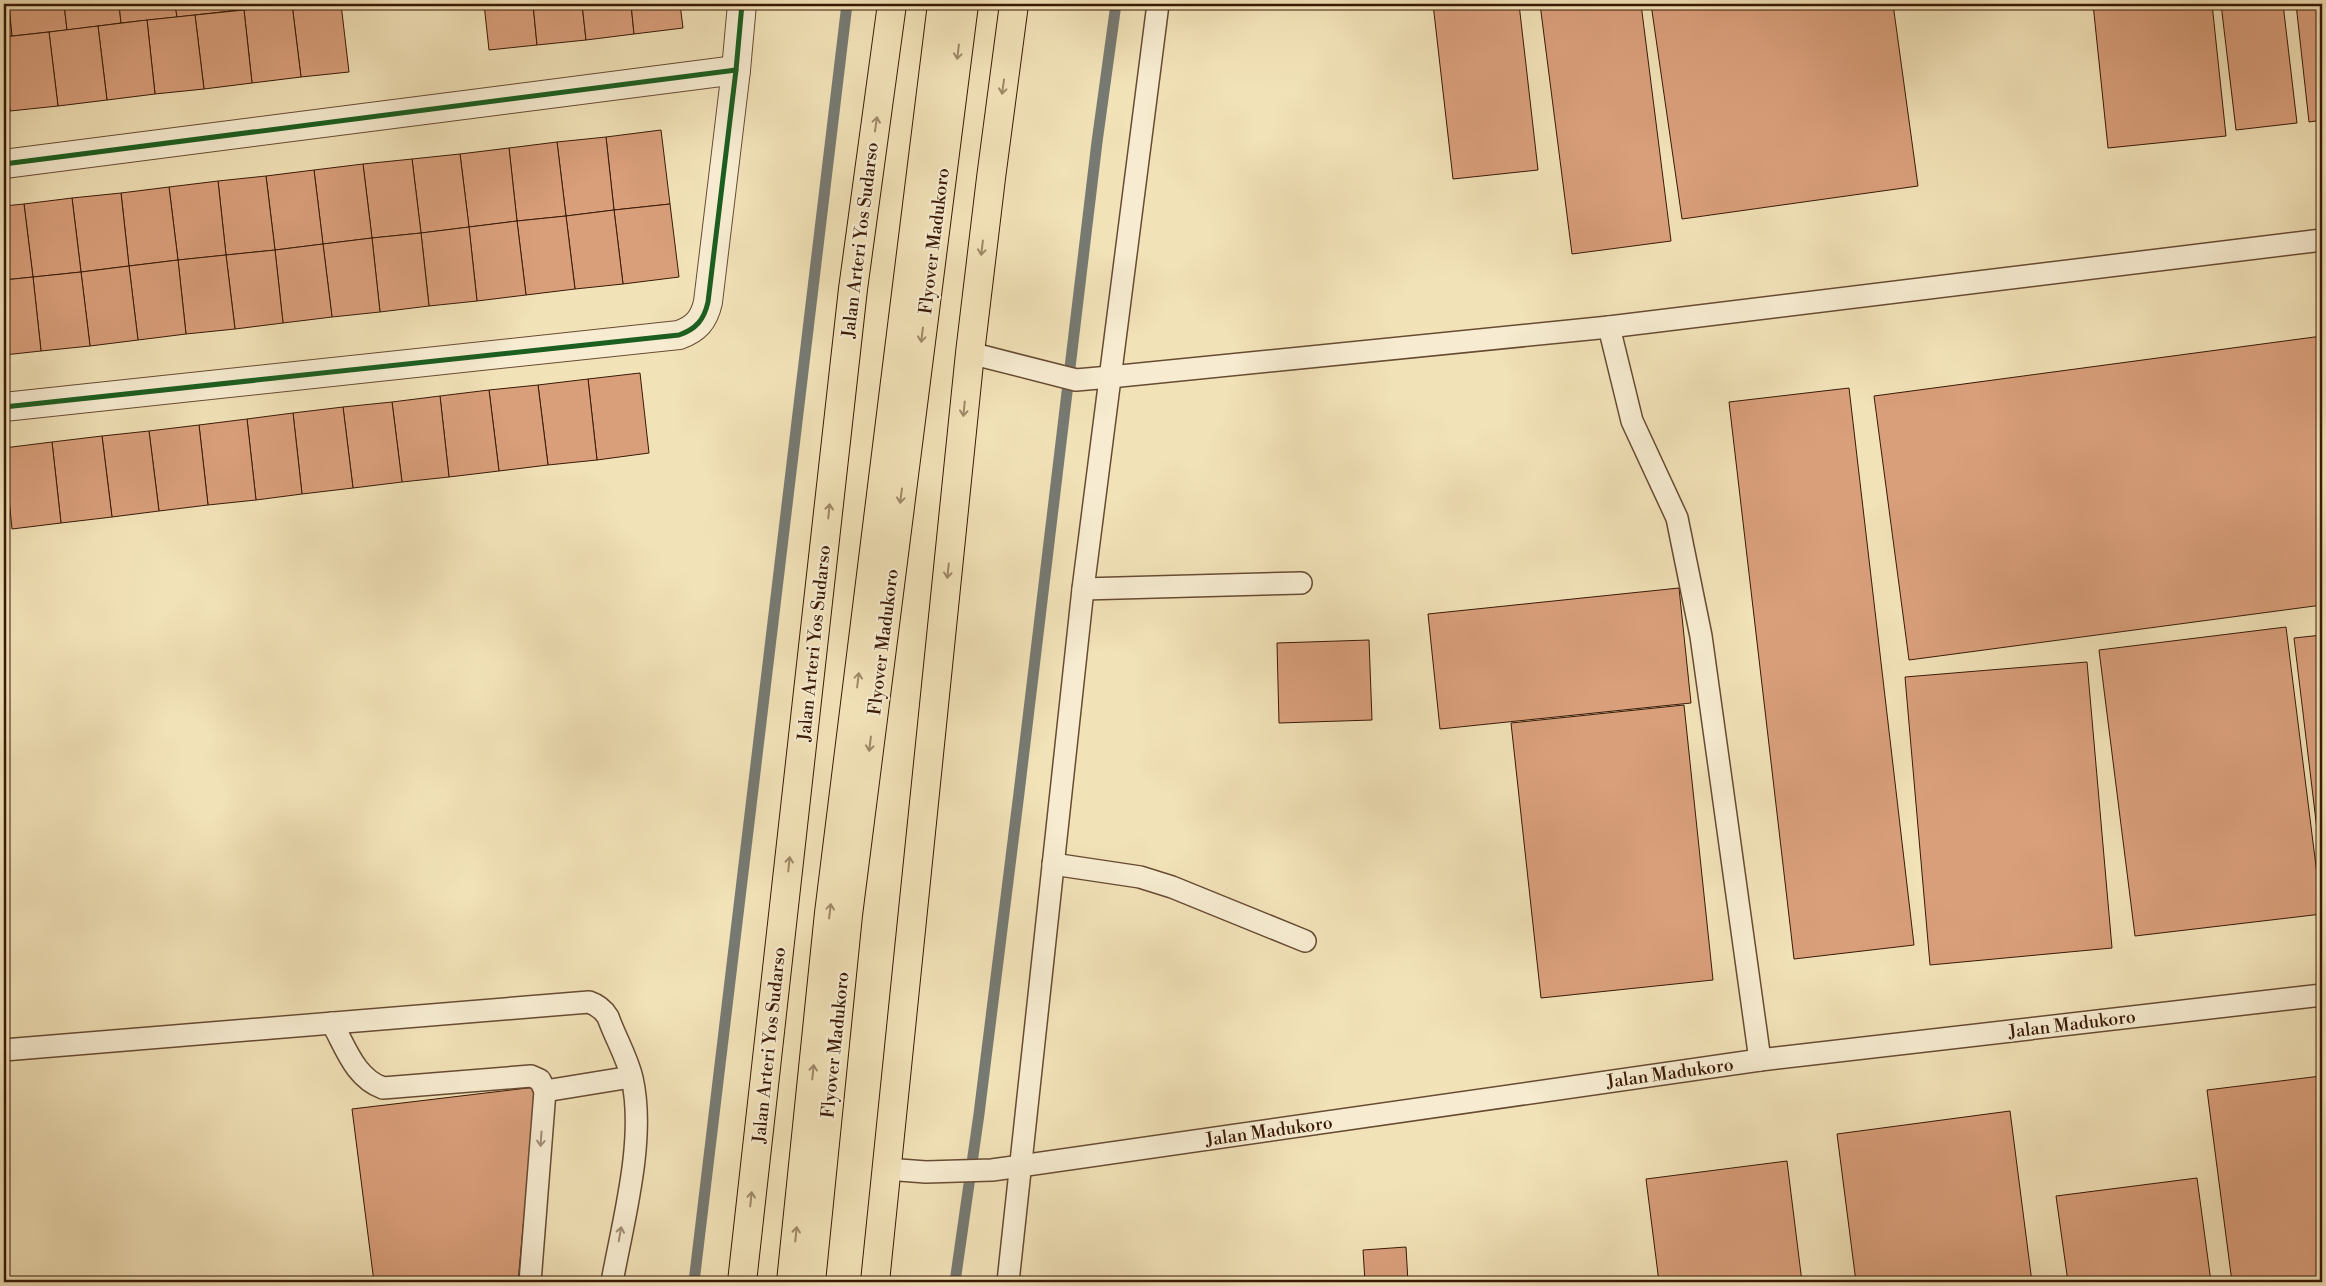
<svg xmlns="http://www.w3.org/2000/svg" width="2326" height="1286" font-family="'Libre Bodoni',serif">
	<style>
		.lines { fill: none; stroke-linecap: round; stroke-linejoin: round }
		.stream { stroke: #777a72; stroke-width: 11 }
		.building { fill: #d99f7b; stroke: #391906 }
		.service-casing { stroke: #674b32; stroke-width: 24 }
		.minor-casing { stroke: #674b32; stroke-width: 30 }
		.trunk-casing { stroke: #391906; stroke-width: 30 }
		.service { stroke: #f7ecd1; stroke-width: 21 }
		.minor { stroke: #f7ecd1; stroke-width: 28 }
		.trunk { stroke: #f2e2b8; stroke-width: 28 }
		.cycleway-casing { stroke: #f7ecd1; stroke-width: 8 }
		.cycleway { stroke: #1b5e20; stroke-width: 5 }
		.oneway { stroke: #9f8868 }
		.oneway2 { stroke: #a28d76 }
		.labels { text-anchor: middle; stroke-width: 4.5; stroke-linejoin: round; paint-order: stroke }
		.street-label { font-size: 18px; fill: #391906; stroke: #f7ecd1 }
	</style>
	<rect width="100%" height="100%" fill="#f2e2b8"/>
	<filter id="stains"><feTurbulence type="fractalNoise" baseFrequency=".004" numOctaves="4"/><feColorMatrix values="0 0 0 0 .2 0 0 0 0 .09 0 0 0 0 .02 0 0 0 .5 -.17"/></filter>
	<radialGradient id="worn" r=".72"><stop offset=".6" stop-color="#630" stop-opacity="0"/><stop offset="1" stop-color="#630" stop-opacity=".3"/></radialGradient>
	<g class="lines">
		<g class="stream">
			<path d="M694,1282l153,-1278"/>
			<path d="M955,1282l24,-168 40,-321 78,-651 19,-138"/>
		</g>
	</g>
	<g class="building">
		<path d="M4,4h5l3,32 -8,1z"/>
		<path d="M9,4h55l3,26 -55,6z"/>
		<path d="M64,4h55l2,19 -54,7z"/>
		<path d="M119,4h56l2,13 -56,6z"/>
		<path d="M175,4h54l1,7 -53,6z"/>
		<path d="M229,4h54v1l-53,6z"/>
		<path d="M292,4h49l8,68 -48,5z"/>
		<path d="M292,4l9,73 -49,6 -8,-73z"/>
		<path d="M484,4h49l4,41 -48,5z"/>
		<path d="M533,4h49l4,36 -49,5z"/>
		<path d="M582,4h49l3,30 -48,6z"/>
		<path d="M631,4h49l3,24 -49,6z"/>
		<path d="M1433,4h86l19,166 -85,9z"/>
		<path d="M1540,4h101l30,237 -99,13z"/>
		<path d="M1651,4h242l25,182 -236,33z"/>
		<path d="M2093,4h119l14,132 -118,12z"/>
		<path d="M2221,4h62l14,119 -61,7z"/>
		<path d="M2296,4h26v116l-13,2z"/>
		<path d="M244,10l8,73 -48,6 -9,-74z"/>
		<path d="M195,15l9,74 -49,5 -8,-74z"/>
		<path d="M147,20l8,74 -48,6 -9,-74z"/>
		<path d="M98,26l9,74 -49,6 -9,-74z"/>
		<path d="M49,32l9,74 -48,5 -6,-51v-23z"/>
		<path d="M4,60l6,51 -6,1z"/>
		<path d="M661,130l9,74 -56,6 -8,-73z"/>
		<path d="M606,137l8,73 -48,6 -9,-74z"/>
		<path d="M557,142l9,74 -49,5 -8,-73z"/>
		<path d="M509,148l8,73 -48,6 -9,-73z"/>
		<path d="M460,154l9,73 -48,6 -9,-74z"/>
		<path d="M412,159l9,74 -49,5 -9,-74z"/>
		<path d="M363,164l9,74 -49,6 -9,-74z"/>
		<path d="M314,170l9,74 -48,6 -9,-74z"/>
		<path d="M266,176l9,74 -49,5 -8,-74z"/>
		<path d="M218,181l8,74 -48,5 -9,-73z"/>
		<path d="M169,187l9,73 -49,6 -8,-73z"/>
		<path d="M121,193l8,73 -48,6 -9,-74z"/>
		<path d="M72,198l9,74 -48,5 -9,-73z"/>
		<path d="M24,204l9,73 -29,3v-74z"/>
		<path d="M670,204l9,73 -56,7 -9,-74z"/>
		<path d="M614,210l9,74 -48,5 -9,-73z"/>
		<path d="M566,216l9,73 -49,6 -9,-74z"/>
		<path d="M517,221l9,74 -49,6 -8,-74z"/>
		<path d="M469,227l8,74 -48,5 -8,-73z"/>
		<path d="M421,233l8,73 -49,6 -8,-74z"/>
		<path d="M372,238l8,74 -48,5 -9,-73z"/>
		<path d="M323,244l9,73 -49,6 -8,-73z"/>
		<path d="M275,250l8,73 -48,6 -9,-74z"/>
		<path d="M226,255l9,74 -49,5 -8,-74z"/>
		<path d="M178,260l8,74 -48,6 -9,-74z"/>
		<path d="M129,266l9,74 -48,6 -9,-74z"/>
		<path d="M81,272l9,74 -49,5 -8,-74z"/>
		<path d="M33,277l8,74 -37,4v-75z"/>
		<path d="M2322,336v269l-413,55 -35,-264z"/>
		<path d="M640,373l9,80 -52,7 -9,-81z"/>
		<path d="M588,379l9,81 -49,5 -10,-80z"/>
		<path d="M538,385l10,80 -49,6 -10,-81z"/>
		<path d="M1849,388l65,557 -120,14 -65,-557z"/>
		<path d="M489,390l10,81 -50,6 -9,-81z"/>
		<path d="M440,396l9,81 -47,5 -10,-80z"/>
		<path d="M392,402l10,80 -49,6 -10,-81z"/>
		<path d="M343,407l10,81 -51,6 -9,-81z"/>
		<path d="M293,413l9,81 -46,6 -9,-81z"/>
		<path d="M247,419l9,81 -48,5 -9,-80z"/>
		<path d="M199,425l9,80 -49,6 -10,-80z"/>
		<path d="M149,431l10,80 -47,6 -10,-81z"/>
		<path d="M102,436l10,81 -51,6 -9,-81z"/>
		<path d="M52,442l9,81 -49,6 -8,-81z"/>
		<path d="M1679,588l12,115 -251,26 -12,-115z"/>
		<path d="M2286,627l36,287 -187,22 -36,-286z"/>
		<path d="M2322,635v236l-28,-233z"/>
		<path d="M1369,640l3,80 -93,3 -2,-80z"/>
		<path d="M2087,662l25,286 -182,17 -25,-288z"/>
		<path d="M1684,705l29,275 -172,18 -30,-275z"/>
		<path d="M2321,1076l1,206h-90l-25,-192z"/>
		<path d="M536,1087l-18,195h-144l-22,-173z"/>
		<path d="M2010,1111l22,171h-176l-19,-148z"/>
		<path d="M1787,1161l15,121h-143l-13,-103z"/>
		<path d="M2197,1178l14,104h-143l-12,-86z"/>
		<path d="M1406,1247l2,35h-43l-2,-32z"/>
	</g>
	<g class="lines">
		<g class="service-casing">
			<g id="service">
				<path d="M1609,327l23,94 45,97 24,118 59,424"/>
				<path d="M970,353l106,27 34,-3 499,-50 713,-87"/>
				<path d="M1083,589l218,-6"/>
				<path d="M1053,864l87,13 32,10 133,54"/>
				<path d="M332,1023c14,25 23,55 51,65l148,-12 9,4 5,11 -15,191"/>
				<path d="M4,1050l585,-48c9,3 14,7 19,15 7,20 19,40 24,61 14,61 -9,143 -20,204"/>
				<path d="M545,1091l86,-14"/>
				<path d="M886,1169l40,3 66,-2 768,-110 562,-65"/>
				<path d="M1008,1282l75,-693 75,-585"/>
			</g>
		</g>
		<g class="minor-casing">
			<g id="minor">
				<path d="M4,164l732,-94"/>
				<path d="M4,407l675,-72c17,-6 25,-15 29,-33l28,-232 6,-66"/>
			</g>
		</g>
		<g class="trunk-casing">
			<g id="trunk">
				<path d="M742,1282l111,-993 39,-285"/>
				<path d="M791,1282l38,-369 113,-909"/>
				<path d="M811,1282l37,-367 116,-911"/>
				<path d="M875,1282l95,-929 21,-175 23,-174"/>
			</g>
		</g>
		<use href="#service" class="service"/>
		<use href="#minor" class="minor"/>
		<use href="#trunk" class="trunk"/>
		<g class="cycleway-casing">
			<g id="cycleway">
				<path d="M4,164l732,-94"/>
				<path d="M4,407l675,-72c17,-6 25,-15 29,-33l28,-232 6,-66"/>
			</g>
		</g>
		<use href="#cycleway" class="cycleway"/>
	</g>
	<defs><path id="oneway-shaft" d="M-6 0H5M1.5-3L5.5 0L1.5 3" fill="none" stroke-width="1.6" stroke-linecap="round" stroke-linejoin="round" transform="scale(1.25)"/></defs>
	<g class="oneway">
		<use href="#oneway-shaft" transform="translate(958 52) rotate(97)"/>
		<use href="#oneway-shaft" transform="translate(1003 87) rotate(98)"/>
		<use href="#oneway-shaft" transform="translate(876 124) rotate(-82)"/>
		<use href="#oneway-shaft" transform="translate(982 248) rotate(97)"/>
		<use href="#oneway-shaft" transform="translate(922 335) rotate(97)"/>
		<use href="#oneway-shaft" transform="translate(964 409) rotate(96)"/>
		<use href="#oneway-shaft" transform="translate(901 496) rotate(97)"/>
		<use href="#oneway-shaft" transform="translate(829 511) rotate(-84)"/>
		<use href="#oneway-shaft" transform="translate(948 571) rotate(96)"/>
		<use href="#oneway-shaft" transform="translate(858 680) rotate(-83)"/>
		<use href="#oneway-shaft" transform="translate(870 744) rotate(97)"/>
		<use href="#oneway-shaft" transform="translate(789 864) rotate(-84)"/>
		<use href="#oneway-shaft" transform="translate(830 911) rotate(-83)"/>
		<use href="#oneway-shaft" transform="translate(813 1072) rotate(-84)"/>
		<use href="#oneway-shaft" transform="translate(751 1199) rotate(-84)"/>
		<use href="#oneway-shaft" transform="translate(796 1234) rotate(-84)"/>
	</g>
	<g class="oneway2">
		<use href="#oneway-shaft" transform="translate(541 1139) rotate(94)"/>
		<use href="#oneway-shaft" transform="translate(620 1234) rotate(-80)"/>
	</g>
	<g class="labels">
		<g class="street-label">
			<text transform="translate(860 240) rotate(-83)" y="6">Jalan Arteri Yos Sudarso</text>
			<text transform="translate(934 241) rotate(-83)" y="6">Flyover Madukoro</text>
			<text transform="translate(883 642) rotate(-83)" y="6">Flyover Madukoro</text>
			<text transform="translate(814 643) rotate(-84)" y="6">Jalan Arteri Yos Sudarso</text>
			<text transform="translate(2072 1024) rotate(-7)" y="6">Jalan Madukoro</text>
			<text transform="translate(769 1045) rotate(-84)" y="6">Jalan Arteri Yos Sudarso</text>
			<text transform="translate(835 1045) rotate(-84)" y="6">Flyover Madukoro</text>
			<text transform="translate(1670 1073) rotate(-8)" y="6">Jalan Madukoro</text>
			<text transform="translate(1269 1131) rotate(-8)" y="6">Jalan Madukoro</text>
		</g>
	</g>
	<rect width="2326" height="1286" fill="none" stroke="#f2e2b8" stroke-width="20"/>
	<rect x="5" y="5" width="2316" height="1276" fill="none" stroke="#391906" stroke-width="2.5"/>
	<rect x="10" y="10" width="2306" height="1266" fill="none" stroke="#391906"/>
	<rect width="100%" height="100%" filter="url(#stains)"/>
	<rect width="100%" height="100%" fill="url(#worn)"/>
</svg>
